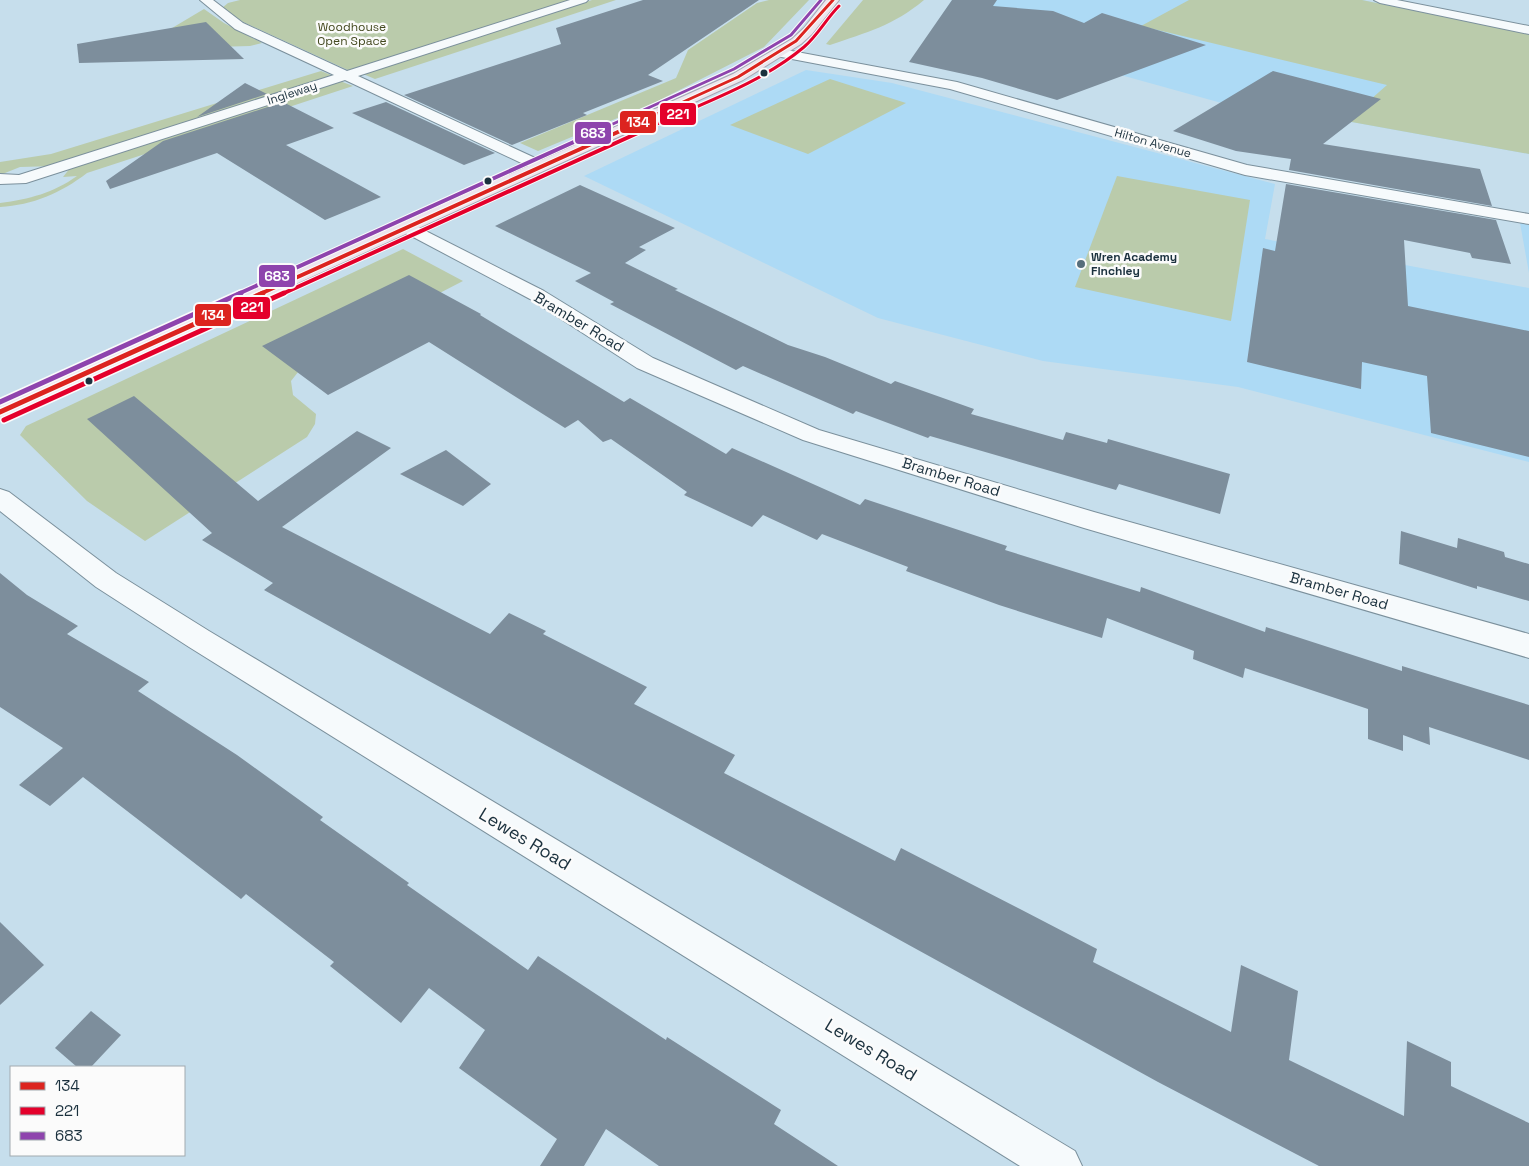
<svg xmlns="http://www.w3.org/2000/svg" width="1529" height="1166" font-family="'Space Grotesk',sans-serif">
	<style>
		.built { fill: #addaf5 }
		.green { fill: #bacbab }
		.building { fill: #7d8e9c }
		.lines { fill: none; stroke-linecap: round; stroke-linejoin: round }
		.street-casing { stroke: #7b909c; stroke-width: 2 }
		.primary-casing { stroke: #a8a5b3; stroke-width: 2 }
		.street { fill: #f6fafc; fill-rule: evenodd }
		.primary { fill: #ece6ed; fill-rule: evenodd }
		.bus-1-far2-casing { stroke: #fbfbfb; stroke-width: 5 }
		.bus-1-far1-casing { stroke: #fbfbfb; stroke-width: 6 }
		.bus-1-casing { stroke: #fbfbfb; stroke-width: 8 }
		.bus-2-far2-casing { stroke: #fbfbfb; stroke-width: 5 }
		.bus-2-far1-casing { stroke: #fbfbfb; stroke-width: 6 }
		.bus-2-casing { stroke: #fbfbfb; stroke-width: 8 }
		.bus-3-far2-casing { stroke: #fbfbfb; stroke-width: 5 }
		.bus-3-far1-casing { stroke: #fbfbfb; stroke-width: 6 }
		.bus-3-casing { stroke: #fbfbfb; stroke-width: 8 }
		.bus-1-far2 { stroke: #dc241f; stroke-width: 3 }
		.bus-1-far1 { stroke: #dc241f; stroke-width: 4 }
		.bus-1 { stroke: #dc241f; stroke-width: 5 }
		.bus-2-far2 { stroke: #e4002b; stroke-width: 3 }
		.bus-2-far1 { stroke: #e4002b; stroke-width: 4 }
		.bus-2 { stroke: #e4002b; stroke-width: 5 }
		.bus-3-far2 { stroke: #8e44ad; stroke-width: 3 }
		.bus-3-far1 { stroke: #8e44ad; stroke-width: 4 }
		.bus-3 { stroke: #8e44ad; stroke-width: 5 }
		.bus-dot { fill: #1b313e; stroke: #fbfbfb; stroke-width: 2 }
		.poi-dot { fill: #576e7b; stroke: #fbfbfb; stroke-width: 2 }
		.labels { text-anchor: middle; stroke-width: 5; stroke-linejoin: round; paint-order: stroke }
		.far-park-label { font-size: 12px; fill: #454a21; stroke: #fbfbfb }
		.far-street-label { font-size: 12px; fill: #1b313e; stroke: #fbfbfb }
		.far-poi-label { font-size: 12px; font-weight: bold; fill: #1b313e; stroke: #fbfbfb; text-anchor: start }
		.street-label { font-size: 15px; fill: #1b313e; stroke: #fbfbfb }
		.near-street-label { font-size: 18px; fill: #1b313e; stroke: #fbfbfb }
		.line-badge { stroke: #fbfbfb; stroke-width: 2 }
		.badge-label { font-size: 14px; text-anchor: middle; font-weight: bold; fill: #fff }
	</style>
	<rect width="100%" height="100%" fill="#c6deec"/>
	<g class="built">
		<path d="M952,0h410l167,34v120l-183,-33 -52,2 -249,-69 -87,-31 -20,-2z"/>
		<path d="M806,70l86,13 383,101 -10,55 264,49v174l-291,-75 -195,-26 -165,-43 -294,-142z"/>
		<path d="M1520,223l9,2v48z"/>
	</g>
	<g class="green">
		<path d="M240,0h331l-221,71 -107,-49 -21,-14 6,-5z"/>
		<path d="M592,0h24l-241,79 -12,-5z"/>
		<path d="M769,0h40l-45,47 -108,55 -118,49 -18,-8 156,-65 12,-28 69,-47z"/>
		<path d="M863,0h61c-31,26 -57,32 -94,45l-4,-1z"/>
		<path d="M1189,0h173l167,34v120l-183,-33 41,-36 -246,-59z"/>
		<path d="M204,9l20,14 38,20 -12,3 -70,2 -18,-14z"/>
		<path d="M321,71l15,6 -280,89 -36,1 -20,8v-13l51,-8z"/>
		<path d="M830,79l76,24 -98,51 -78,-29z"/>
		<path d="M340,81l13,5 -266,87c-26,20 -54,32 -87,34v-4c30,-4 53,-10 77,-27l-14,1 7,-9z"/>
		<path d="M1117,176l133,24 -19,121 -156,-34z"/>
		<path d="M403,249l60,32 -157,81 -15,19 2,14 23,19 -1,10 -8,13 -162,104 -58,-40 -67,-66 6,-9z"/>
	</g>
	<g class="building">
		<path d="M643,0h116l-111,75 15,6 -80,32 4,2 -75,30 -108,-50 157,-51 -5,-16z"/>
		<path d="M952,0h45l-4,6 60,5 31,12 18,-10 104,32 -149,55 -75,-22 -73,-16z"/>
		<path d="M206,22l38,37 -165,4 -2,-19z"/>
		<path d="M1273,71l108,28 -58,45 157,25 12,37 -203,-36 2,-11 -55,-8 -63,-20z"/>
		<path d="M245,83l22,11 -70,23z"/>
		<path d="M283,102l51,26 -48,17 95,52 -56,23 -108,-67 -107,36 -4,-8 57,-40z"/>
		<path d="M386,102l109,51 -31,12 -112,-52z"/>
		<path d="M1286,184l210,36 15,44 -39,-6 -2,-5 -66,-13 4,66 121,25v126l-98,-24 -4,-57 -65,-14 -1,27 -114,-27 16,-114 12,3z"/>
		<path d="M580,185l95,43 -36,19 7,3 -21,13 53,26 -3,1 113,55 37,12 66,27 4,-3 79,28 -3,5 92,26 3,-8 41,11 1,-4 122,35 -10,40 -101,-30 -3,6 -186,-54 -2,2 -72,-27 -3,3 -110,-48 -7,4 -126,-66 4,-2 -39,-21 16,-8 -96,-47z"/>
		<path d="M409,275l72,39 -1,1 144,87 6,-4 96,56 6,-6 128,57 5,-6 142,47 -2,4 135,42 1,-5 124,45 1,-5 136,44v-5l127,39v55l-100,-33 1,18 -27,-10v16l-35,-12v-30l-123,-41 -2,10 -50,-19 1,-8 -87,-33 -5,20 -103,-33 -93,-34 2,-4 -86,-33 -5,6 -54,-25 -11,12 -68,-32 3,-3 -76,-53 -8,3 -25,-22 -13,8 -136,-86 -101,53 -66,-49z"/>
		<path d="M134,396l124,105 99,-70 34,17 -109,79 208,107 19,-21 37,18 -3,3 104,53 -13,17 101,51 -11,18 171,88 6,-13 119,61 77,40 -4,13 138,70 10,-67 57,26 -9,69 115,56 3,-75 44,21v24l78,37v43h-210l-161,-84 -800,-440 -94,-52 9,-7 -71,-43 10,-7 -125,-114z"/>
		<path d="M446,450l45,34 -28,22 -63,-32z"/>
		<path d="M1401,531l56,17 1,-10 46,14 1,5 24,7v37l-52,-15v3l-78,-25z"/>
		<path d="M0,573l27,22 51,31 -11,8 82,48 -11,9 99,64 86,62 -3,3 89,63 -2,2 121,85 10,-14 128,84 1,-3 114,73 -7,14 64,42h-179l-53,-37 -22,37h-44l17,-27 -98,-71 26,-38 -56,-42 -28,35 -71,-57 4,-4 -88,-68 -5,5 -158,-122 -33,29 -31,-21 44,-37 -63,-41z"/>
		<path d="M0,922l44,43 -44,40z"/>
		<path d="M91,1011l30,24 -30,32h-14l-22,-19z"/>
	</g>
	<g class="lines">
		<g class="street-casing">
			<g id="street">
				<path d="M200,0h13l30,23 104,48 223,-71h18l-2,2 -228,74 188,87 2,3 -2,3h-12l-189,-89 -319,103 -26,1v-10l19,1 315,-100 -99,-46z"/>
				<path d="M1374,0h23l132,26v8l-149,-31z"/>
				<path d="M781,49l176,33 290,83 282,49v10l-284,-49 -295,-86 -174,-33 -1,-3 1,-3z"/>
				<path d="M406,221l138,70 109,67 166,72 275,82 435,122v24l-445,-130 -281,-88 -166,-72 -107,-69 -130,-69 -3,-4 3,-4z"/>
				<path d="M0,489l9,3 107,81 93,58 866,520 7,15h-62l-831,-519 -93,-60 -96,-76z"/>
			</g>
		</g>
		<g class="primary-casing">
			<path id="primary" d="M826,0h13l-27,34 -11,10 -58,36 -743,339v-16l733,-329 59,-35 12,-11z"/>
		</g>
		<use href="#street" class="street"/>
		<use href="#primary" class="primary"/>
		<g class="bus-1-far2-casing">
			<path id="bus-1-far2" d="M626,128l112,-51 58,-36 37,-41"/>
		</g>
		<g class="bus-1-far1-casing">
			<path id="bus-1-far1" d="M260,294l369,-167"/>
		</g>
		<g class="bus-1-casing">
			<path id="bus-1" d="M0,412l263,-119"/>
		</g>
		<g class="bus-2-far2-casing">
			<path id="bus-2-far2" d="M648,128c52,-24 112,-44 156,-81 14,-12 22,-28 35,-41"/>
		</g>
		<g class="bus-2-far1-casing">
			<path id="bus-2-far1" d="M282,294l369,-167"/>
		</g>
		<g class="bus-2-casing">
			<path id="bus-2" d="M4,420l280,-127"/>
		</g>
		<g class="bus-3-far2-casing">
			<path id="bus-3-far2" d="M604,128l130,-59 57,-34 30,-35"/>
		</g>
		<g class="bus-3-far1-casing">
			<path id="bus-3-far1" d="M238,294l369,-167"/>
		</g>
		<g class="bus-3-casing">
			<path id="bus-3" d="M0,402l241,-109"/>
		</g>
		<use href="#bus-1-far2" class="bus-1-far2"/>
		<use href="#bus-1-far1" class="bus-1-far1"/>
		<use href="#bus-1" class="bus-1"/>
		<use href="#bus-2-far2" class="bus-2-far2"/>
		<use href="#bus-2-far1" class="bus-2-far1"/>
		<use href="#bus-2" class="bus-2"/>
		<use href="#bus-3-far2" class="bus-3-far2"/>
		<use href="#bus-3-far1" class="bus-3-far1"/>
		<use href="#bus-3" class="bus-3"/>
	</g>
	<g class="bus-dot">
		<circle cx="764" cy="73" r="4.5"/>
		<circle cx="488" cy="181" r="4.5"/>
		<circle cx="89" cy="381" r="4.5"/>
	</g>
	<circle class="poi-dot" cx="1081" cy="264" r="5"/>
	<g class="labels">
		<g class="far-park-label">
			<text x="352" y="31">Woodhouse<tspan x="352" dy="14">Open Space</tspan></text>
		</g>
		<g class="far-street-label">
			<text transform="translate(292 93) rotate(-18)" y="4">Ingleway</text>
			<text transform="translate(1153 143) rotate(16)" y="4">Hilton Avenue</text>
		</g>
		<g class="far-poi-label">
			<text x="1091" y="261">Wren Academy<tspan x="1091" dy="14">Finchley</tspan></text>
		</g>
		<g class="street-label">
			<text transform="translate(579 322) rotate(31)" y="5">Bramber Road</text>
			<text transform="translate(951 477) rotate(17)" y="5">Bramber Road</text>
			<text transform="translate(1339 591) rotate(16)" y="5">Bramber Road</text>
		</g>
		<g class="near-street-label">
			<text transform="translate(525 839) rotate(31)" y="6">Lewes Road</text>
			<text transform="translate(871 1050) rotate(31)" y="6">Lewes Road</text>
		</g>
	</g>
	<g class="line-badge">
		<rect x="659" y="102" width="38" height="24" rx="5" fill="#e4002b"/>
		<rect x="619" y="110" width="38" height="24" rx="5" fill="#dc241f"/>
		<rect x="574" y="121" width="38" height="24" rx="5" fill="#8e44ad"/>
		<rect x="258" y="264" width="38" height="24" rx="5" fill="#8e44ad"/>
		<rect x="232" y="296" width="39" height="24" rx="5" fill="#e4002b"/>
		<rect x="194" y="303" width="38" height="24" rx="5" fill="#dc241f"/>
	</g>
	<g class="badge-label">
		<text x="678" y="119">221</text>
		<text x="638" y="127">134</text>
		<text x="593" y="138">683</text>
		<text x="277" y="281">683</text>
		<text x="252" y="312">221</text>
		<text x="213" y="320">134</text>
	</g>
	<rect x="10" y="1066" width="175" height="90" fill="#fbfbfb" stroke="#a1aaaf"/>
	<rect x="20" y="1082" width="25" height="8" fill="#dc241f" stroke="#a1aaaf"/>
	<text x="55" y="1091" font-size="15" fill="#1b313e">134</text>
	<rect x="20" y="1107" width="25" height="8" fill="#e4002b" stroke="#a1aaaf"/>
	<text x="55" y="1116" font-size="15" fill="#1b313e">221</text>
	<rect x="20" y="1132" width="25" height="8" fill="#8e44ad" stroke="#a1aaaf"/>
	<text x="55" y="1141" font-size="15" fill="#1b313e">683</text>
</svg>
